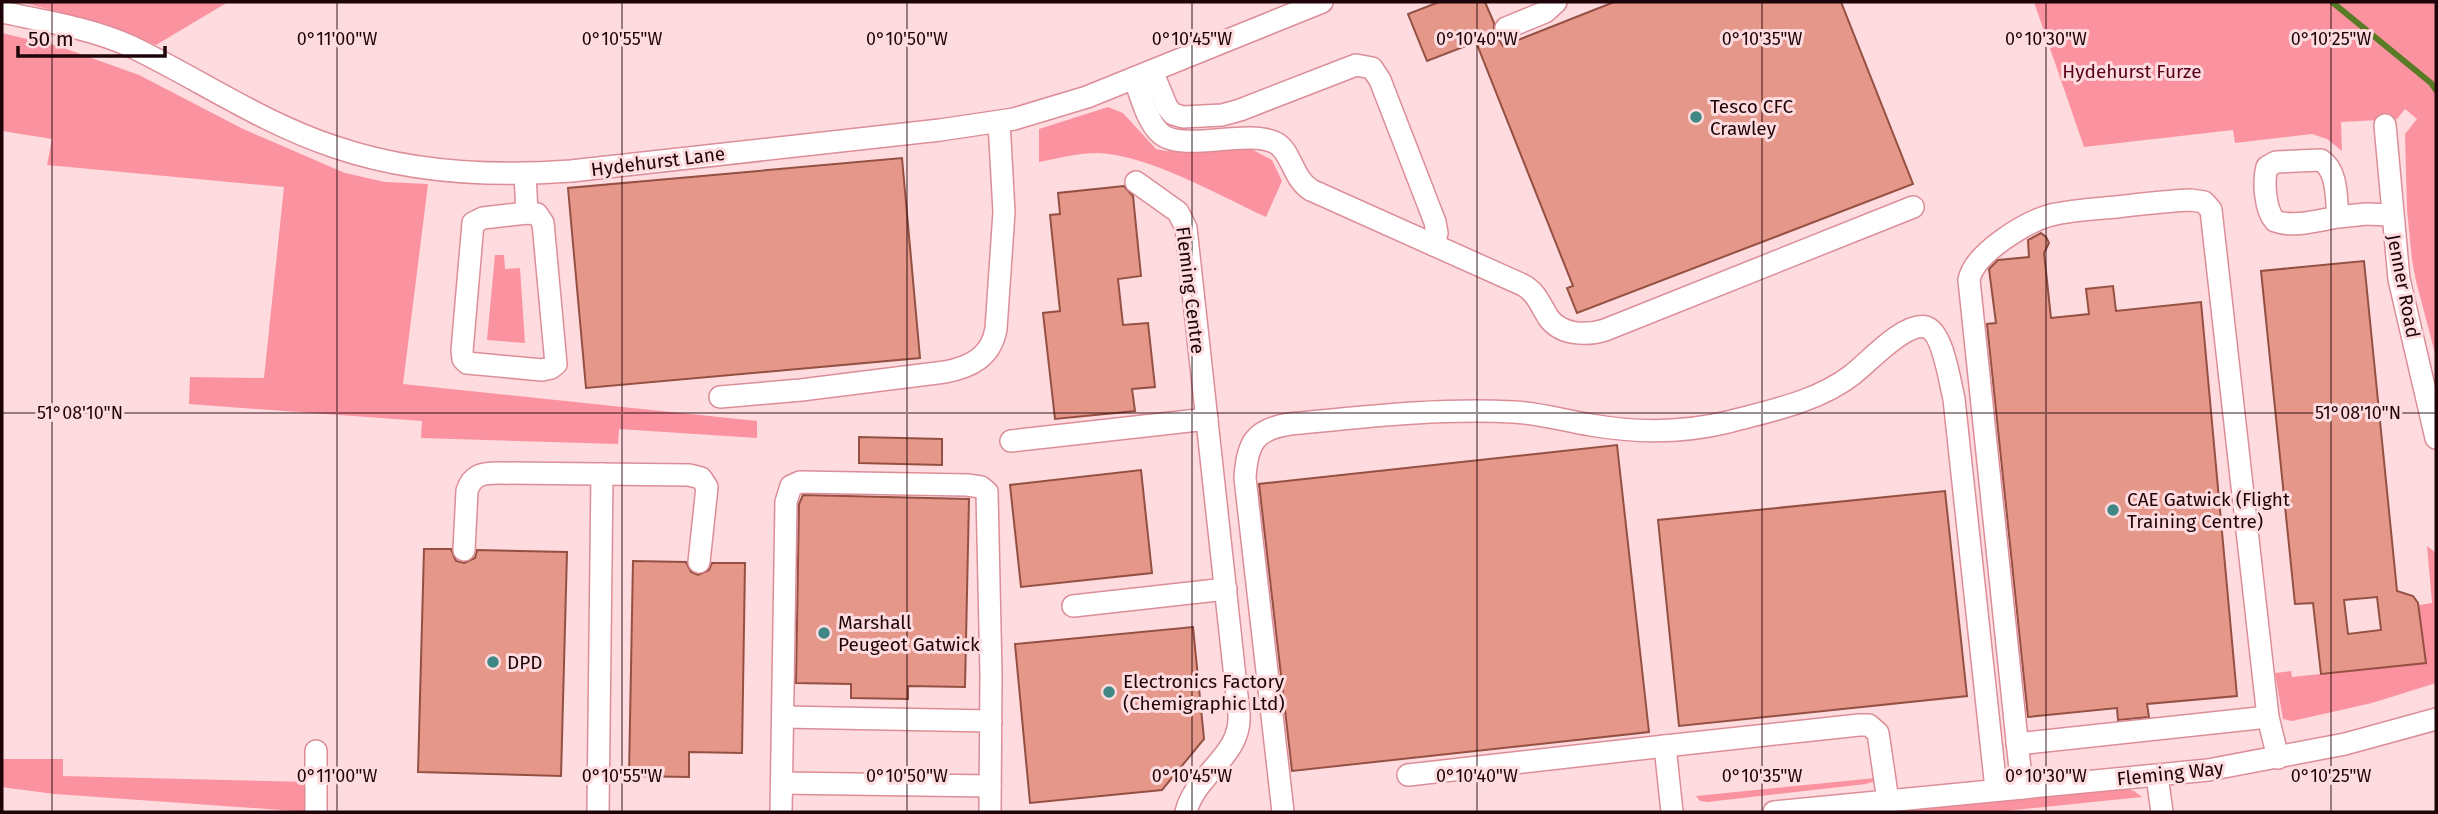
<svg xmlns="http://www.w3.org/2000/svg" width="2438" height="814" font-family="'Fira Sans',sans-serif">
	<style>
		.green { fill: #fb92a0 }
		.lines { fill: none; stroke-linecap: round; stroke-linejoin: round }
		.stream { stroke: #5a7b25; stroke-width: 6 }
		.building { fill: #e59889; stroke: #955043; stroke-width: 2; fill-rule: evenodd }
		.minor-casing { stroke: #dc8e98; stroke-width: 24 }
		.minor { stroke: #fff; stroke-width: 21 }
		.ticks { fill: none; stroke: #1e0409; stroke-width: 2; stroke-opacity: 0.45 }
		.poi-dot { fill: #408885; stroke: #fddbde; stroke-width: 2.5 }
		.labels { text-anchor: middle; stroke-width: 6; stroke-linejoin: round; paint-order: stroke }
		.park-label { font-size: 19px; fill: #57001c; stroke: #fddbde }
		.poi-label { font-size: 19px; fill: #1e0409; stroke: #fddbde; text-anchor: start }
		.street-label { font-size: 19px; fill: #1e0409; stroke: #fddbde }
		.ticks-label { font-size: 18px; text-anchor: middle; fill: #1e0409; stroke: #fddbde; stroke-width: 6; stroke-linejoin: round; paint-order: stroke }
	</style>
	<rect width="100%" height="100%" fill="#fddbde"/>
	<g class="green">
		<path d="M21,2h207l-72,43 -63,-24z"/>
		<path d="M2034,2h402v355l-20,-76 -4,-21 -5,-50 -2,-76 12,-15 -12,-10 -8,10 -56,3 1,29 -15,-12 -15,-5 -77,9 -2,-13 -149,17z"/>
		<path d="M2,33l59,14 78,28 104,54 102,44 40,9 43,2 -25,200 354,37v17l-138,-9 -1,15 -197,-6 1,-17 -233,-17 1,-27 74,1 20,-191 -237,-22 5,-26 -50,-8z"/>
		<path d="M1108,107l15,6 33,36 10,2 83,-3 23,12 10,21 -16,36c-48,-22 -117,-62 -168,-64 -20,0 -39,5 -59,9v-33z"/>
		<path d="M495,255h9l1,14 15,-1 5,75 -38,-3z"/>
		<path d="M2427,546l9,7v130l-64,20 -80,18 -9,-2 -8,-46 16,-2 1,6 133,-14 -6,-58 13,-2z"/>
		<path d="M2,759h61v17l246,6v30l-254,-18 -47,-6 -6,-1z"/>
		<path d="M1875,778l-2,4 -7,2 -159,18 -7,-1 -4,-5z"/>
		<path d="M2121,787l13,4 8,6 -148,15h-90l9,-3z"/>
	</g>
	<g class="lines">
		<path class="stream" d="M2332,2l99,81 5,7"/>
	</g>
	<g class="building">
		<path d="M1439,2h46l9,21v9l9,14 111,-44h227l72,182 -336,129 -10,-25 6,-2 -97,-244 -49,19 -19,-47z"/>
		<path d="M902,158l18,200 -334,30 -18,-200z"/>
		<path d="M1124,186l9,10 8,80 -23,3 5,46 25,-2 7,64 -23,2 3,22 -80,8 -12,-106 17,-2 -10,-96 10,-1 -2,-21z"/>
		<path d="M2041,233l5,4 3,6 -5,10 7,65 38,-4 -3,-25 27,-3 3,25 85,-9 36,394 -90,8 2,13 -31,3 -1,-12 -89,9 -41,-393 9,-1 -7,-54 9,-9 31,-3 -1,-17z"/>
		<path d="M2364,261l33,330 16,5 5,7 8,60 -105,11 -8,-71 -18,1 -34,-333zM2377,597l4,33 -33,4 -4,-34z"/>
		<path d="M859,437l83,2v26l-83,-2z"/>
		<path d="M1617,445l32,287 -357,39 -33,-287z"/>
		<path d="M1141,470l11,103 -131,14 -11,-102z"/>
		<path d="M1945,491l22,205 -288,30 -21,-206z"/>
		<path d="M803,495l166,4 -4,188 -57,-1v13l-57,-1v-14l-55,-1 3,-179z"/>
		<path d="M424,549h27l5,12 8,2 11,-5 2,-8 90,2 -6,224 -143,-4z"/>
		<path d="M633,561l53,1 5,10 7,3 11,-5 3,-7h33l-3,190 -53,-1v25l-60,-1z"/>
		<path d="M1193,627l11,112 -42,51 -132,13 -15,-159z"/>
	</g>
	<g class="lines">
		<g class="minor-casing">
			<g id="minor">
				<path d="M2,12c42,9 88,16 128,34 69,33 132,77 205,101 76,26 156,30 236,24l369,-41 74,-11 73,-22 235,-95"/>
				<path d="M1506,28l39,-16 11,-10"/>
				<path d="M1152,71l15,36 6,7 10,3 39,-2 18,-5 116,-45 16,3 8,12 55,142 2,11 -3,12"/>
				<path d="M1134,78c7,17 12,41 25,54 20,22 87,-4 117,11 16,9 16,35 35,47l212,95c13,7 17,19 25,32 12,18 38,19 57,13l308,-123"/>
				<path d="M2385,125l14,154 37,159"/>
				<path d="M525,174l2,39"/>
				<path d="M1136,182l42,30 8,16 53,486c3,42 -44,60 -53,98"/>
				<path d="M527,213l10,1 6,9 13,141 -5,4 -9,2 -75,-7 -4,-4 -1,-8 11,-128 10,-5z"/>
				<path d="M2338,217c-19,3 -44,11 -63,4 -10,-11 -12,-40 -8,-54l9,-5 45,-2c17,11 15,38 17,57l28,-3 26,1"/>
				<path d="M720,397l81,-7 144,-18c26,-5 46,-15 51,-43l8,-117 -5,-90"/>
				<path d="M1011,441l196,-22"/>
				<path d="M464,550l3,-59c5,-16 15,-18 31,-18l191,2 12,3 6,9 -8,75"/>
				<path d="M1073,606l153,-17"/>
				<path d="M783,717l208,4"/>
				<path d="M2017,744l251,-27"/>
				<path d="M1408,775l257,-29"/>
				<path d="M2157,776l5,36"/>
				<path d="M782,783l208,3"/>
				<path d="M2022,788l-53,-508c5,-27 57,-58 82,-65 21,-5 43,-6 65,-8 25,-3 50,-6 75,-7l13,2 7,8 57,507 10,41"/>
				<path d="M316,812v-61"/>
				<path d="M598,812l4,-338"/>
				<path d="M781,812l5,-310 5,-16 9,-4 167,3 14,2 6,5 4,183 -1,137"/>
				<path d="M1283,812l-38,-334c2,-35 10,-49 45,-54 73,-7 149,-16 223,-12 26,1 52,9 78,13 46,8 92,8 137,-3 41,-11 89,-20 124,-47 16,-12 52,-53 74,-48 17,5 24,56 28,72l42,390"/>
				<path d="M1672,812l-7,-66 194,-21h10l9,8 10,68"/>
				<path d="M1774,812l434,-42 137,-26 91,-25"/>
			</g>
		</g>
		<use href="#minor" class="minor"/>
	</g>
	<path class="ticks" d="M52,2v810M337,2v810M622,2v810M907,2v810M1192,2v810M1477,2v810M1762,2v810M2046,2v810M2331,2v810M2,413h2434"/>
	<g class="poi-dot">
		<circle cx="1696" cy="117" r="7"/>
		<circle cx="2113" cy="510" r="7"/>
		<circle cx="824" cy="633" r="7"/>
		<circle cx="493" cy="662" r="7"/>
		<circle cx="1109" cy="692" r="7"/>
	</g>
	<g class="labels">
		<g class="park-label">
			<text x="2132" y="78">Hydehurst Furze</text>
		</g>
		<g class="poi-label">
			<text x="1710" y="113">Tesco CFC<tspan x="1710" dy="22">Crawley</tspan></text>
			<text x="2127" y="506">CAE Gatwick (Flight<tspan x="2127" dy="22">Training Centre)</tspan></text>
			<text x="838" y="629">Marshall<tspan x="838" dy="22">Peugeot Gatwick</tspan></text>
			<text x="507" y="669">DPD</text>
			<text x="1123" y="688">Electronics Factory<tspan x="1123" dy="22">(Chemigraphic Ltd)</tspan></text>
		</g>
		<g class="street-label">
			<text transform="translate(658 161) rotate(-7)" y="7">Hydehurst Lane</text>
			<text transform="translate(2404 286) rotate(79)" y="7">Jenner Road</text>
			<text transform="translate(1191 290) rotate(83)" y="7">Fleming Centre</text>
			<text transform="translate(2170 773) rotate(-6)" y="7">Fleming Way</text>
		</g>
	</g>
	<g class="ticks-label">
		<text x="337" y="45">0°11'00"W</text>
		<text x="622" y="45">0°10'55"W</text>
		<text x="907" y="45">0°10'50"W</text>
		<text x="1192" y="45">0°10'45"W</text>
		<text x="1477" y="45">0°10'40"W</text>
		<text x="1762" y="45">0°10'35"W</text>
		<text x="2046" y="45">0°10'30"W</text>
		<text x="2331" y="45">0°10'25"W</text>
		<text x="80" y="419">51°08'10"N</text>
		<text x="2358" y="419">51°08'10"N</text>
		<text x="337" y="782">0°11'00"W</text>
		<text x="622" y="782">0°10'55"W</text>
		<text x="907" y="782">0°10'50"W</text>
		<text x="1192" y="782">0°10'45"W</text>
		<text x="1477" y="782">0°10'40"W</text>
		<text x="1762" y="782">0°10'35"W</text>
		<text x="2046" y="782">0°10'30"W</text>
		<text x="2331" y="782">0°10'25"W</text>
	</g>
	<rect width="2438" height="814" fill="none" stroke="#1e0409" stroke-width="7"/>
	<path d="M18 46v10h147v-10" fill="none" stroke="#1e0409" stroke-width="3.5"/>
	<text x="28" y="46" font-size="21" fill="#1e0409" stroke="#fddbde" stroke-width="5" paint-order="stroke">50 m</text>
</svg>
